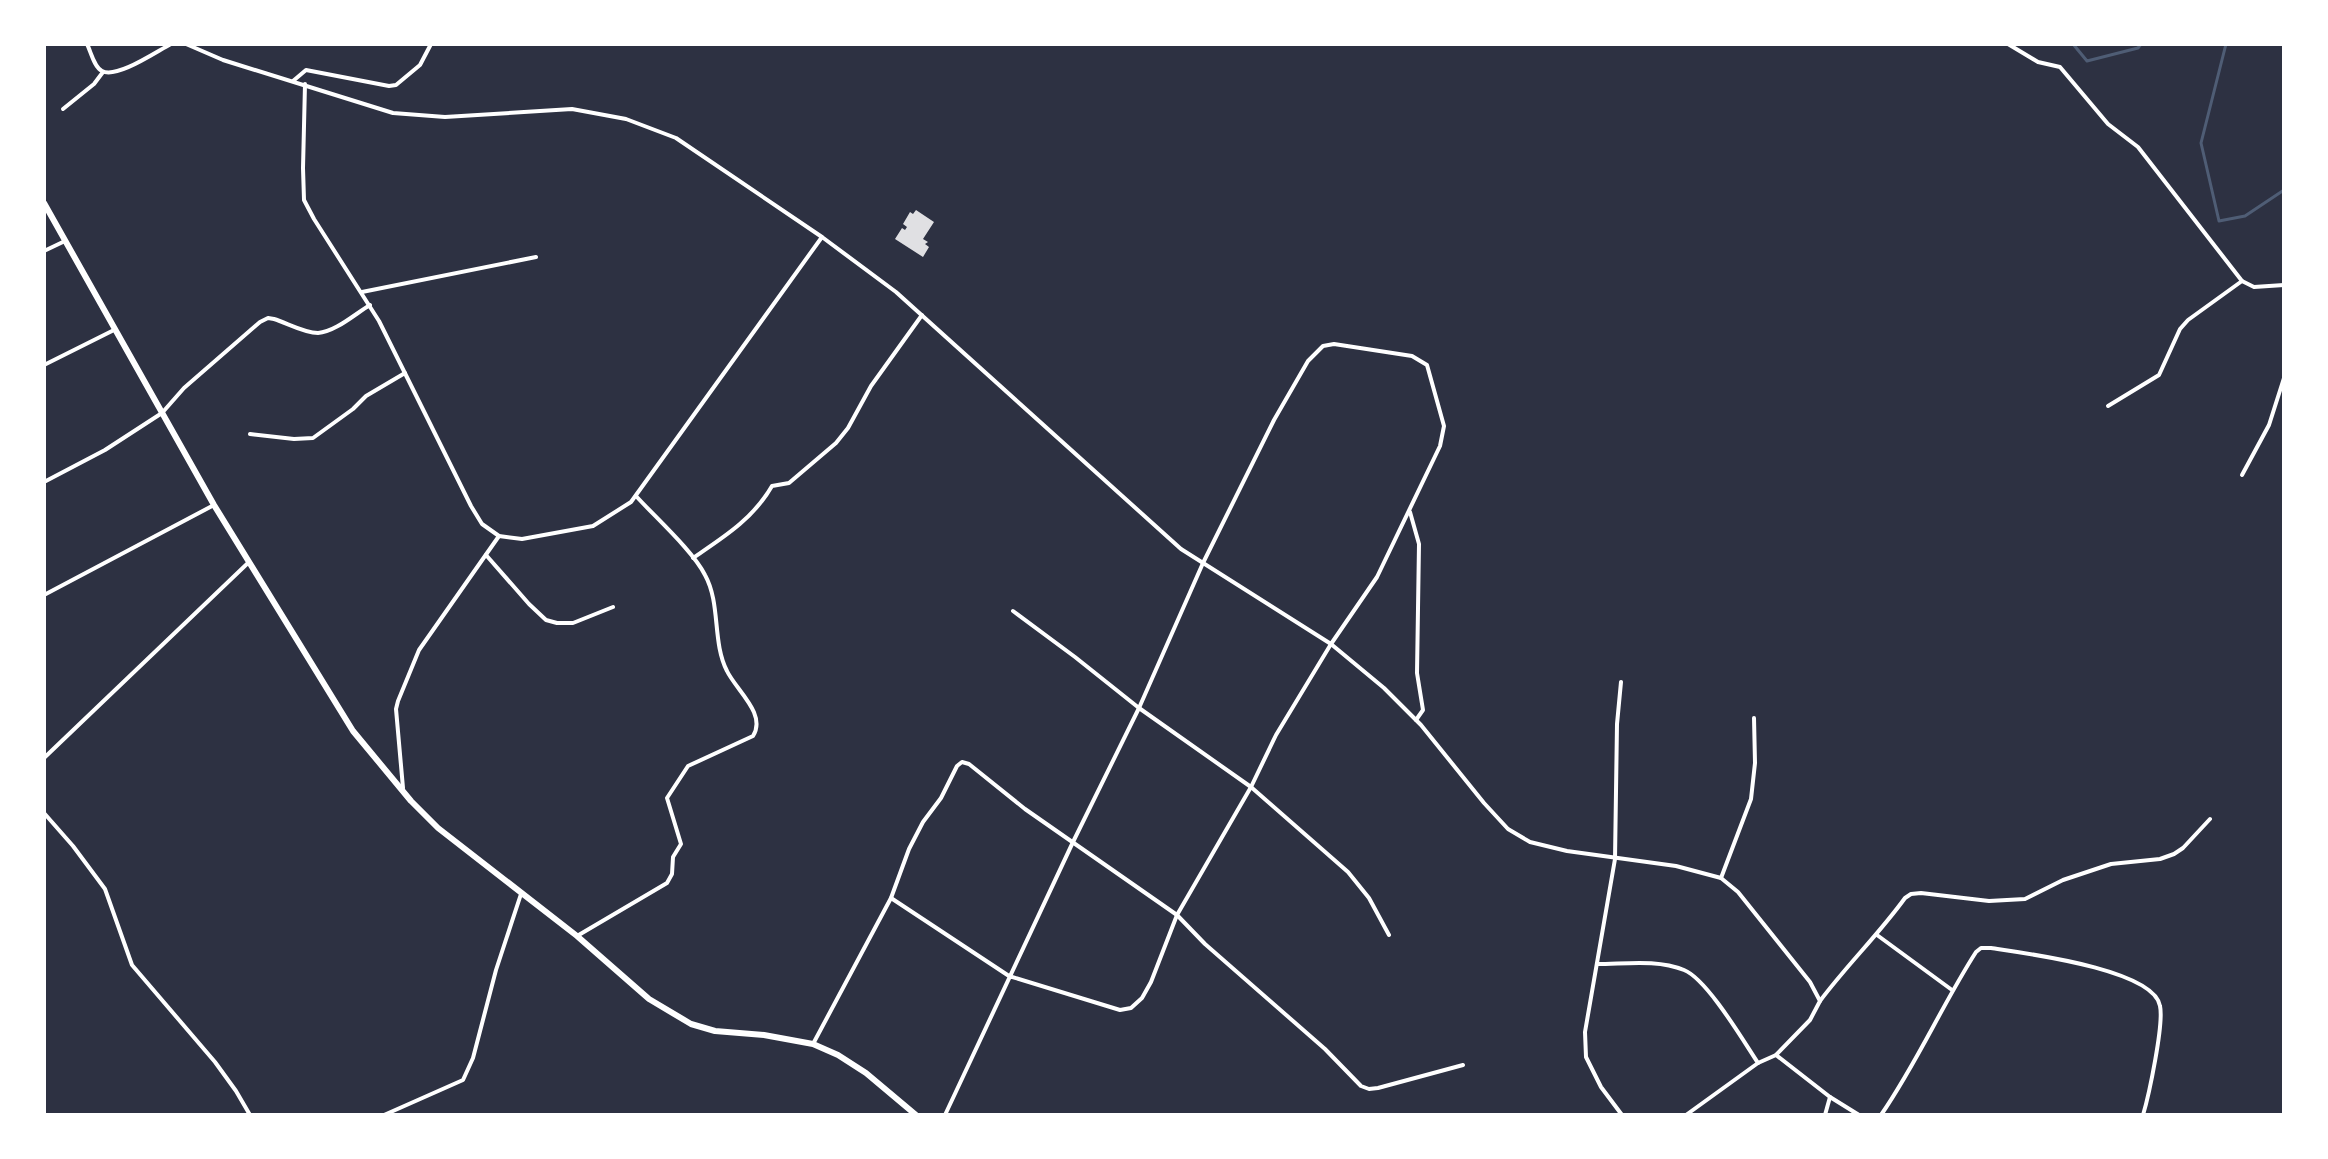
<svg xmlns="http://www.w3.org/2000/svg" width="2328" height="1159" font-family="Montserrat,sans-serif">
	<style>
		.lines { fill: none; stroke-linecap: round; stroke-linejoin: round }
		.stream { stroke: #4f5d75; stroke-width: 3 }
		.building { fill: #e0e0e3 }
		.minor { stroke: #fff; stroke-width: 4 }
		.secondary { stroke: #fff; stroke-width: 6 }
	</style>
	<rect width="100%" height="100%" fill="#2d3142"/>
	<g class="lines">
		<g class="stream">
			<path d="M2073,44l14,17 51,-13 3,-4"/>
			<path d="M2226,44l-25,99 18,78 26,-5 39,-26"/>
		</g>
	</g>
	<path class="building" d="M916,210l18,12 -11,17 5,3 -3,2 4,3 -6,10 -28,-18 7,-11 3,2 2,-3 -4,-3 7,-12 3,2z"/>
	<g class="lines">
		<g class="minor">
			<path d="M87,44c4,8 7,23 15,27 15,8 55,-20 69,-27"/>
			<path d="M186,44l37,16 170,53 52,4 127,-8 54,10 50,19 146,99 74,55 285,257 150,95 53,44 37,37 63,78 24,26 22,13 37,9 109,15 45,12 17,14 72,90 10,19 -10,19 -34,35 -18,8 -72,52"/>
			<path d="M2008,44l30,18 22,5 48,57 30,23 104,134 12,6 30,-2"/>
			<path d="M293,81l13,-11 83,16 7,-1 24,-20 11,-21"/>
			<path d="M305,84l-2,84 1,32 10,19 65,102 92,185 11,18 17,12 23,3 71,-13 38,-24 191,-265"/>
			<path d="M63,109l31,-25 9,-12"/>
			<path d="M44,251l21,-10"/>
			<path d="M362,292l174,-35"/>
			<path d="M44,365l70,-35"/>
			<path d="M2108,406l51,-31 21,-46 8,-9 54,-39"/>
			<path d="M250,434l44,5 19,-1 40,-29 13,-13 39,-23"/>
			<path d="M2242,475l27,-50 15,-47"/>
			<path d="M44,482l61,-32 57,-37 22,-25 76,-66 8,-4 6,1c13,4 30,14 44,14 17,-1 37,-19 52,-28"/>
			<path d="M1410,512l9,32 -2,129 6,37 -7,10"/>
			<path d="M486,555l43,49 17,16 11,3h16l40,-16"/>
			<path d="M693,558c31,-21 60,-39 79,-72l17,-3 47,-40 12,-15 23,-42 51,-71"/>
			<path d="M44,595l170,-90"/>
			<path d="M1013,611l62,46 64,51 112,79 97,85 21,26 20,37"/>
			<path d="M1621,682l-4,42 -2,135 -30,173 1,25 15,30 21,28"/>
			<path d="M44,758l205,-196"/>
			<path d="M403,788l-7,-79 2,-8 21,-51 80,-114"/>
			<path d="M44,813l29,33 32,43 27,76 83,97 21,29 14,24"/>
			<path d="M1721,878l30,-79 4,-36 -1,-45"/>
			<path d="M891,898l118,78 111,34 11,-2 11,-10 9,-16 26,-67 74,-128 25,-52 55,-91 46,-67 63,-131 4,-20 -17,-61 -15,-9 -78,-12 -11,2 -15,15 -34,59 -71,143 -64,145 -66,134 -128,273"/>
			<path d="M1877,935l75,55"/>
			<path d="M577,936l90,-53 5,-9 1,-17 8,-13 -14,-46 21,-32 65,-30c14,-22 -17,-46 -26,-65 -15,-29 -6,-67 -22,-96 -12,-24 -50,-58 -69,-79"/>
			<path d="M1597,964c28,0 60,-5 87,6 23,9 60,72 74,93"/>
			<path d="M1820,1001c27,-36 59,-67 85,-103l6,-4 10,-1 68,8 36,-2 38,-19 48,-16 49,-5 14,-5 9,-6 27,-29"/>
			<path d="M813,1044l78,-146 18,-49 14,-27 18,-24 16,-32 5,-4 7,2 56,45 152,106 28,29 120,105 36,37 8,3 9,-1 85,-23"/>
			<path d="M1776,1055l54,42 29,18"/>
			<path d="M384,1115l79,-35 10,-22 23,-88 25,-76"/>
			<path d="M1825,1115l5,-18"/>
			<path d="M1881,1115c36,-52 61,-110 95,-163l5,-4h10c32,5 163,21 169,58 4,18 -11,89 -17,109"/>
		</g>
		<path class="secondary" d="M44,203l170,302 139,226 58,70 27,27 139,108 72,63 42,25 24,7 49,4 49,9 25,11 28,18 50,42"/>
	</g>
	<rect width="2328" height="1159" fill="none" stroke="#ffffff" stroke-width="92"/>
</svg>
